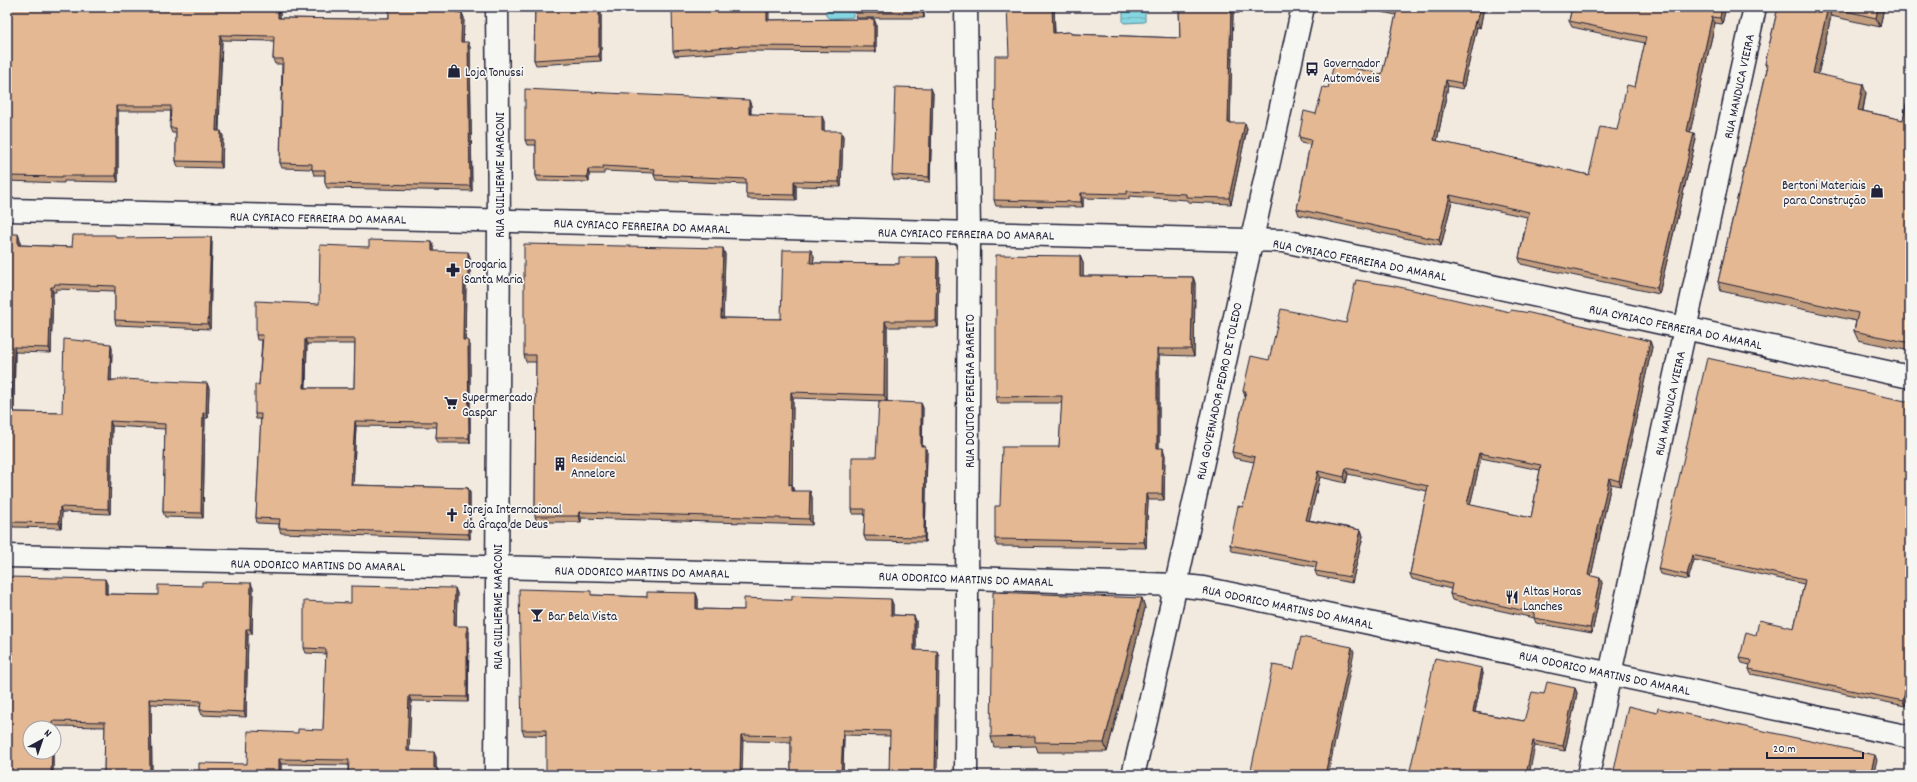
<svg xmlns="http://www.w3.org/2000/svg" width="1917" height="782" font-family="Dekko,sans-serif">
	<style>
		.water { fill: url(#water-rules); stroke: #5d8e9e }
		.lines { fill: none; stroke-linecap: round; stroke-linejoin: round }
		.street-casing { stroke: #22223b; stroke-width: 25 }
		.secondary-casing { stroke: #22223b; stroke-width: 25 }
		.street { stroke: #f6f6f2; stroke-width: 22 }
		.secondary { stroke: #f6f6f2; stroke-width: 22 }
		.wall { fill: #c39e7e; stroke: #22223b; fill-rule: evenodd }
		.shaded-wall { fill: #9f8167; stroke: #22223b }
		.building { fill: #e3b893; stroke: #22223b; fill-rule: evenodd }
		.labels { text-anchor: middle; stroke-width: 3.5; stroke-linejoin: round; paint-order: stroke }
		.poi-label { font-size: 13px; fill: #22223b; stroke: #f6f6f2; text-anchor: start }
		.street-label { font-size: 13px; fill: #22223b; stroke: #f6f6f2 }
	</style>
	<defs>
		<pattern id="water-rules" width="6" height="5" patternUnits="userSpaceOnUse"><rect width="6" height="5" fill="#85d6e0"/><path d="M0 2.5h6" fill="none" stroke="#73b7c1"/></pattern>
	</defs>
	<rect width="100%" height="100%" fill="#f2eadf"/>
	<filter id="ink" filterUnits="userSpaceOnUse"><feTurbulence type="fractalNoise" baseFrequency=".025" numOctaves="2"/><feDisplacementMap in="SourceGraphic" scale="8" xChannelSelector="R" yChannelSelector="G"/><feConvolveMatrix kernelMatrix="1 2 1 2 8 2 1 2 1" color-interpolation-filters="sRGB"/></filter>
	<g filter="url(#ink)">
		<g class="water">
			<path d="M826,7h24l3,5v5l-23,2 -4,-3z"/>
			<path d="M1123,7h22v15l-21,1 -1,-2z"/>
		</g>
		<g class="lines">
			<g class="street-casing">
				<g id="street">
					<path d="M7,210l467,10 810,21 626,136"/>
					<path d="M7,556l961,22 208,7 27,3 707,149"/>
					<path d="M966,775l3,-542 -3,-226"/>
					<path d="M1588,775l167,-768"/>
				</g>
			</g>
			<g class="secondary-casing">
				<g id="secondary">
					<path d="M496,775l3,-554 -2,-214"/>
					<path d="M1133,775l14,-59 156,-709"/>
				</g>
			</g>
			<use href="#street" class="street"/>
			<use href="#secondary" class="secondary"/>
		</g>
		<g class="wall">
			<path d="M7,7h273v11l77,1 32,-1v-11h69v6h4l2,5 -1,24 7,5 2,144 -145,-3 -2,-5v-8h-11l-2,-6 -30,-1 -2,-5 2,-99h-7l-2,-5 1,-18 -52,-1 -3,91 4,5 -1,32 -44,-1 -2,-6v-28h-4l-2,-5 1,-17h-53v71l-54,-1v2l-57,-2z"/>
			<path d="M535,7h66v54l-65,4 -2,-5z"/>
			<path d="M924,7v11h-67l-2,-5z"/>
			<path d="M1054,7l1,26 16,-1 1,2 108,4 -1,-31h60v6h-6l-3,110 17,5 -16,76 -43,-2 -1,-2 -58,-4v3l-46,-1v9l-87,-1 -2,-6z"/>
			<path d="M1359,7h125l-4,21 -3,-1 -14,62 -15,-3 -11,55 152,34 28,-45 18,-43 10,-44 -73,-16 -3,-6 3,-14h154l-4,17 -7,-1 -25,109 6,7 -37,155 -138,-30 -2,-6 8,-41 -75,-16 -11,45 -142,-31 -2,-6 13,-64 -9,-2 -2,-6 17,-23 12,-26 54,-14 14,-59z"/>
			<path d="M1778,7h106l-4,20 -49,-11 -13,59 48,18 -3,18 40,9 7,-34v265l-52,-11 -4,-9 2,-10 -135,-30 -3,-9 49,-213 -2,-5z"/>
			<path d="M874,19l2,5v28l-130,-1 -71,5 -2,-5 96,-31z"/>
			<path d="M933,93l-3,89 -36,-2 -2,-5z"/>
			<path d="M751,105v9l73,7v10l19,5 -2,51 -45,-1v14l-48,-1 -2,-5v-10l-90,-4 -2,-5v-2l-50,-2v3h-15v8l-51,-1 -2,-5v-31h-9l-2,-5z"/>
			<path d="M7,234l13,5v6l52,2 45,-9 95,4 -2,87 -94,-4 -1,-5v-29l-59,-2v3h-3l-2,61 -36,-1 -1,60 48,1 49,-69 1,5 -1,31 98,8 -1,30h-3l-2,100 -38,-1 -2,-5 2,-83 -53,-3 -2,88 -48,-2 -1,16 -48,-1 -2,-5h-4z"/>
			<path d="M432,242l2,5v4l36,6v26h-4l-1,57 5,5v98h-32l-2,-5 1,-11 -81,-1 -3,59 115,3 2,5v46l-189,-6 -2,-5v-4l-22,-1 -1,-5 5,-99h-5l-1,-5 4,-29 3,-45h-5l-1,-5 63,-31 50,-57zM307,344h48l-1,44h-48z"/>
			<path d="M725,254l-2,64 58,1 33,-63 -1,7 86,1 38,-7 2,6 -1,64h-51v74l-94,-3 -1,87 2,6 18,6v28l-231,-7v4h-44l-2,-6 1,-154h-10l-2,-7z"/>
			<path d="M1080,256l3,7v13l110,1 2,6 -1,73 -35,-1v93l6,7 -1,45h-16l-2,48 -149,-2 -2,-7 5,-33 59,-59 3,-44h-64l-2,-6z"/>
			<path d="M1510,312l140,29 2,6 -31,139 -10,-2 -20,92 9,2 2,5 -10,50 -56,-10 -2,-5 -82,-18 -2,-6 1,-5 -39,-10 -2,-5 17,-83 -79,-17 -2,9 -26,-6 -11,43 52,10 2,6 -11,47 -35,-7 -2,-5 1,-4 -84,-16 -2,-6 13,-38 11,-45 -20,-4 -2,-6 13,-56 -2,-5 26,-31 77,-37zM1481,458l59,12 -9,48 -61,-13z"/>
			<path d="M1910,402l-5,304 -154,-32 -2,-5 1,-4 -8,-2 -2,-5 16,-23 38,-7 10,-44 -110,-24 -6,20 -28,-6 -2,-5z"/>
			<path d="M921,403l2,5 -1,38 5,5 -2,91 -59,-1 -2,-5 1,-22h-12l-1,-5 24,-52z"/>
			<path d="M107,584v10l51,1 95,-7 -1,46h-4l-2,83 -44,-2 -2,-5v-4l-49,-2 1,69 47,2 48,-11 51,-31 25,-3 3,-76 -20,-1 -2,-5 47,-45 106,-10 -1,33 13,5 -1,71 -57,-1 -2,50 27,6v11l3,5v2h-91v-10l-67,-1v11h-177l1,-48 -51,-1 -24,26h23v23h-46z"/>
			<path d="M696,593l2,6v10l46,1 149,-6v11l21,1 2,5v29l23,6 -49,80 -46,-1 -1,40h-52v-33l-267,-7 -2,-5 70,-135 55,2z"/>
			<path d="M1142,598l3,10 -38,144h-69l-2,-6 -42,1 -3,-10z"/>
			<path d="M1483,673l-8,39 49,9 20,-27 31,-6 2,5 -12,58 -30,-5 -126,29z"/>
		</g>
		<g class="shaded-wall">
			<path d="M278,7h2v17l-2,-6z"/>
			<path d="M456,7h2v11l-2,-6z"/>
			<path d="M599,7h2v54l-2,-5z"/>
			<path d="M767,7h2v18l-2,-5z"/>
			<path d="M923,7h1v11l-1,-5z"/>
			<path d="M1052,7h2l1,32 -2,-6z"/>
			<path d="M1237,7h2v6l-2,-5z"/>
			<path d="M1481,7h3l-4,21 -3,-6z"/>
			<path d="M1722,7h4l-4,17 -2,-6z"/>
			<path d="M1828,7l3,9 -15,67 -3,-10z"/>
			<path d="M1878,7h6l-4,20 -4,-9z"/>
			<path d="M1231,8l2,5 -3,115 -2,-5z"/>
			<path d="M462,13l2,5 -1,29 -2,-5z"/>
			<path d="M1712,17l3,6 -26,114 -2,-6z"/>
			<path d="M874,19l2,5v28l-2,-5z"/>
			<path d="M1475,21l2,6 -14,62 -2,-6z"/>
			<path d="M220,35l2,5 -4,96 -2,-5z"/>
			<path d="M468,42l2,5 2,144 -2,-5z"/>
			<path d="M1446,80l2,6 -12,60 -2,-6z"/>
			<path d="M1863,84l3,9 -5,26 -3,-9z"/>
			<path d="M931,88l2,5 -3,89 -1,-5z"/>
			<path d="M749,100l2,5 -1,14 -1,-5z"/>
			<path d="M116,106l2,5v71l-2,-6z"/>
			<path d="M822,116l2,5v15l-2,-5z"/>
			<path d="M1245,123l2,5 -16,76 -2,-6z"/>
			<path d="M221,131l2,5 -1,32 -2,-6z"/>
			<path d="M841,131l2,5 -2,51 -2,-5z"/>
			<path d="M1694,133l2,6 -37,155 -2,-6z"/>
			<path d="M588,169l1,5v8l-2,-5z"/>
			<path d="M794,181l2,5v14l-2,-5z"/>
			<path d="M1081,193l2,5v9l-2,-5z"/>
			<path d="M1450,195l2,6 -11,45 -2,-6z"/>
			<path d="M18,234l2,5v11l-2,-5z"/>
			<path d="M211,237l1,5 -2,87 -2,-5z"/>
			<path d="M432,242l2,5v9l-2,-5z"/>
			<path d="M723,248l2,6 -2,70 -2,-6z"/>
			<path d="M811,250l3,6 -1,13 -3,-6z"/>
			<path d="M468,252l2,5v26l-2,-5z"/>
			<path d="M1080,256l3,7v19l-3,-6z"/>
			<path d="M937,257l2,6 -1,64 -2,-6z"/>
			<path d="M1193,277l2,6 -1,73 -3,-7z"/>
			<path d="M464,278l2,5 -1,62 -2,-5z"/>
			<path d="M51,287l2,5 -2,61 -2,-5z"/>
			<path d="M885,321l2,6v74l-3,-6z"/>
			<path d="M305,339l2,5 -2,49 -1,-5z"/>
			<path d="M468,340l2,5v98l-1,-5z"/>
			<path d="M1650,341l2,6 -31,139 -2,-5z"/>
			<path d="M111,344l1,5 -1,37 -2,-5z"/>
			<path d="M14,347l1,5 -1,65 -2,-5z"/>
			<path d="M1157,349l2,6v100l-2,-7z"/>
			<path d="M207,383l2,5 -1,30 -2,-5z"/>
			<path d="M791,392l2,6 -1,93 -3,-6z"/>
			<path d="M921,403l2,5 -1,43 -1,-5z"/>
			<path d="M203,413l2,5 -2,100 -2,-5z"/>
			<path d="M110,421l2,5 -2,88 -2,-5z"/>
			<path d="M355,421l1,5 -3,64 -2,-5z"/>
			<path d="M925,446l2,5 -2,91 -1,-5z"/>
			<path d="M1163,448l2,7 -1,45 -2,-6z"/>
			<path d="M1479,453l2,5 -12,52 -2,-6z"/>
			<path d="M1346,468l2,6 -2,9 -2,-6z"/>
			<path d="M1318,471l2,6 -12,48 -2,-5z"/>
			<path d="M1609,478l2,6 -21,97 -2,-6z"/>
			<path d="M468,488l2,5v46l-2,-5z"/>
			<path d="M810,491l2,6v28l-3,-6z"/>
			<path d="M1146,494l2,6 -2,48 -2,-6z"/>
			<path d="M60,507l2,5 -1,16 -2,-5z"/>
			<path d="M579,512l2,6v4l-3,-6z"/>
			<path d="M1361,530l2,6 -11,47 -2,-6z"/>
			<path d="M1692,555l2,5 -6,20 -1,-5z"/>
			<path d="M1600,578l2,5 -10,50 -2,-5z"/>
			<path d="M105,579l2,5v15l-2,-5z"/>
			<path d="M251,583l2,5 -1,46 -2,-5z"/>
			<path d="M455,588l2,5 -1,38 -2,-5z"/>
			<path d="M696,593l2,6v15l-2,-5z"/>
			<path d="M1142,598l3,10 -38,144 -3,-9z"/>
			<path d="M891,599l2,5v16l-2,-5z"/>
			<path d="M914,616l2,5v35l-2,-6z"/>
			<path d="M467,626l2,5 -1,71 -1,-5z"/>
			<path d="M246,629l2,5 -2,83 -2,-5z"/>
			<path d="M1352,647l2,5 -26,123h-3z"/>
			<path d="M937,651l2,5 -2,119h-2z"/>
			<path d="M1482,668l1,5 -9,44 -1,-5z"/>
			<path d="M1910,668v14l-5,24 -2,-5z"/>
			<path d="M1575,688l2,5 -12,58 -2,-5z"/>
			<path d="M409,696l2,5 -2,55 -2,-5z"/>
			<path d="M149,699l2,5 1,71 -2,-2z"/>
			<path d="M52,721l2,5 -1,2h-1z"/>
			<path d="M843,730l1,5 -1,40h-2z"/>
			<path d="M741,735l2,6 -1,34h-2z"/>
			<path d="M1533,741l2,5 -6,29h-3z"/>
			<path d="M52,752h1v23h-2z"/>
			<path d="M434,752l2,5v16l-2,-5z"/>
			<path d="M1875,755l2,5 -4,15h-3z"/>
			<path d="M279,759l2,5v11h-2z"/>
			<path d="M437,768l2,5v2h-2z"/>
		</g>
		<g class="building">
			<path d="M7,7h271v11l79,1v-1h32v-11h67v5l6,1 -1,29h7l2,144 -145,-3v-13h-13v-6l-32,-1 3,-104h-10l1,-23 -54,-1 -4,96h5l-1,31 -44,-1v-33h-6l1,-22h-55v70h-54v1l-55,-1z"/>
			<path d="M535,7h64v49l-65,4z"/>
			<path d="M672,7h95v13l107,-1v28l-130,-1 -71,5z"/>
			<rect x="855" y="7" width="68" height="6"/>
			<path d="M1007,7h45l1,26 18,-1v2l109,4 -1,-31h58v1h-6l-3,115h17l-16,75 -43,-1v-3l-59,-3v3l-46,-1v9l-87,-2 1,-144h14z"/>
			<path d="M1385,7h96l-4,15 -2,-1 -14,62 -15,-3 -12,60 155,35 11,-48 17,3 10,-45 8,2 11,-50 -77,-16 3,-14h150l-2,11 -8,-1 -25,114 7,2 -37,155 -138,-30 10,-46 -79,-17 -11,45 -142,-31 14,-69 -12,-3 5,-26 12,3 7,-27 5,1 6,-24 48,10 15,-64z"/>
			<path d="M1778,7h50l-15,66 50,11 -5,26 45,10 7,-34v257l-56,-12 4,-18 -140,-31 50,-217 -3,-1z"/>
			<path d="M1829,7h49l-2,11z"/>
			<path d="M895,87l36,1 -2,89 -37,-2z"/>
			<path d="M525,89l224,11v14l73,2v15h19l-2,51 -45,-1v14l-48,-1v-15l-92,-4 1,-6 -52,-3v3h-15l-1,8 -51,-1v-36h-11z"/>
			<path d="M7,234h11v11l54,2 1,-12h42l1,3 95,-1 -3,87 -93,-4v-34l-60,-2 -1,3h-3l-2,61 -35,-1 -2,65 50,1 2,-74 47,5 -2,37 12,-2 86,4 -1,30h-3l-2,100 -38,-1 2,-88 -55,-3 -2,88 -48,-2 -1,16 -48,-1v-5h-4z"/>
			<path d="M369,240l63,2v9l36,1v26h-4l-1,62h5l1,98h-33l1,-16 -82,-1 -4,64 117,3v46l-189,-6 1,-9 -24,-1 5,-104h-6v-30l4,1 4,-50h-7v-34l63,3 1,-59 49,2zM305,339h50l-1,49h-50z"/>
			<path d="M524,244l199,4 -2,70 60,1 2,-69h28l-1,13 89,1v-7h38l-1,64h-51l-1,74 -93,-3 -2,93 3,-1v7h18l-1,28 -230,-7 -1,4h-43l1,-161h-12z"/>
			<path d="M996,255l84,1v20l113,1 -2,72h-34v99h6l-1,46h-16l-2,48 -149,-3v-33h5l2,-59h57l3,-51 -66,1z"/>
			<path d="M1356,280l39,6 115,26 1,-2 19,3 120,28 -31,140 -10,-3 -21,97 12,3 -10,50 -56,-10v-5l-84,-19 2,-10 -42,-10 18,-88 -82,-18 -2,9 -26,-6 -12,49 55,10 -11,47 -35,-6 2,-9 -87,-17 8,-39 5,1 12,-50 -23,-5 14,-61h-3l8,-35 18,4 12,-51 65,14zM1479,453l62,12 -10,53 -64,-14z"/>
			<path d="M1707,358l203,44v266l-7,33 -154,-32 2,-9 -11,-2 6,-26 10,3 3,-15 35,8 11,-48 -113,-25 -5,20 -29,-6z"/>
			<path d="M879,401l42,2v43h4l-1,91 -60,-1 1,-27h-13v-52h24z"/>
			<path d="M7,577l98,2v15l53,1v-10l44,1v-4l49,1 -1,46h-4l-2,83 -44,-2 1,-9 -52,-2 1,74 49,2v-12l48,1 1,-33 50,2v-4l25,1 3,-81 -22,-1v-47l47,2v-17l104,2 -1,38h13v71l-58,-1 -2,55 27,1v16h3v7h-89l1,-15 -70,-1v16h-175l1,-53 -53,-1v7h-22v24h22l-1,23h-44z"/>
			<path d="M519,589l72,2v4l56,2v-5l49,1v16l48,1v-12l48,2v-4l99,3v16l23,1v34l23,1 -2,124h-46l1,-44 -47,-1 -2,45h-50v-39l-50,-1 -1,40h-194v-45h-24z"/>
			<path d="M993,592l149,6 -38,145 -69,-1v-6l-44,1z"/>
			<path d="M1301,637l51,10 -27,128h-75l23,-110 21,4z"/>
			<path d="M1435,658l47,10 -9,44 51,9 8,-29 12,2 3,-12 28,6 -12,58 -30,-5 -7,34h-117z"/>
			<path d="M1628,706l29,7 1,-5 217,47 -5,20h-257z"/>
		</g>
	</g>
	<defs>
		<g id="bus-bare" transform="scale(1.08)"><path d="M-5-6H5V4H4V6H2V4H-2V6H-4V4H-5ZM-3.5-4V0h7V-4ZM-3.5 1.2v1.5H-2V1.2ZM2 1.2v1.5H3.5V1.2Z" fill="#22223b" stroke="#f6f6f2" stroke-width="2.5" paint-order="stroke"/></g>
		<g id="shop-bare" transform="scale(1.08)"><path d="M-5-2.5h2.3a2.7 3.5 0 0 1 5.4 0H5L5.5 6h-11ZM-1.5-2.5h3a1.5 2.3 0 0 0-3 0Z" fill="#22223b" stroke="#f6f6f2" stroke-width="2.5" paint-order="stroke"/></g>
		<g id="pharmacy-bare" transform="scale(1.08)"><path d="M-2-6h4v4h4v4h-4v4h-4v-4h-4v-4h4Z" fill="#22223b" stroke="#f6f6f2" stroke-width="2.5" paint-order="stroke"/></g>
		<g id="supermarket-bare" transform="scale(1.08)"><path d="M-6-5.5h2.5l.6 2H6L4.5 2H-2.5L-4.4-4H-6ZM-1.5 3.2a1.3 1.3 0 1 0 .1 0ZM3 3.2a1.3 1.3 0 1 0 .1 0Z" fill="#22223b" stroke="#f6f6f2" stroke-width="2.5" paint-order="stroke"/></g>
		<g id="building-bare" transform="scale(1.08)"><path d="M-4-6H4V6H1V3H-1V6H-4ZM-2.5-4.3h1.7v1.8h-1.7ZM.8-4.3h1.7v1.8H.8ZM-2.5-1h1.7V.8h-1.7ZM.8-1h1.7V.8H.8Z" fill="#22223b" stroke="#f6f6f2" stroke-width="2.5" paint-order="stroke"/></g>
		<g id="church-bare" transform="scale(1.08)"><path d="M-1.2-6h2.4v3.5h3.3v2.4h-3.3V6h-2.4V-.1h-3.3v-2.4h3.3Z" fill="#22223b" stroke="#f6f6f2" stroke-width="2.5" paint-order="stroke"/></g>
		<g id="restaurant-bare" transform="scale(1.08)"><path d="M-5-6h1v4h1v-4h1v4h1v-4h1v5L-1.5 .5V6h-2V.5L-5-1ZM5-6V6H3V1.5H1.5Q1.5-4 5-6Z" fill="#22223b" stroke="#f6f6f2" stroke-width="2.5" paint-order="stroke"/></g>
		<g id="bar-bare" transform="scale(1.08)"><path d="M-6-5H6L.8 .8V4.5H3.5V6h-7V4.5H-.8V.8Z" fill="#22223b" stroke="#f6f6f2" stroke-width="2.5" paint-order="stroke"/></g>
	</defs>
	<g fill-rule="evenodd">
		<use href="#bus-bare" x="1312" y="69"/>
		<use href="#shop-bare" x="454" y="71"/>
		<use href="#shop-bare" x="1877" y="191"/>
		<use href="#pharmacy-bare" x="453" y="270"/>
		<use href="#supermarket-bare" x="451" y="403"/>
		<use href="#building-bare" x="560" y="464"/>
		<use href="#church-bare" x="452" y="515"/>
		<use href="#restaurant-bare" x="1512" y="597"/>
		<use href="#bar-bare" x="537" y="615"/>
	</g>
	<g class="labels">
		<g class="poi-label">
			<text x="1323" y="67">Governador<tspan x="1323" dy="15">Automóveis</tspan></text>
			<text x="465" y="76">Loja Tonussi</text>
			<text x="1866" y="189" text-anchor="end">Bertoni Materiais<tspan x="1866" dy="15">para Construção</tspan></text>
			<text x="464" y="268">Drogaria<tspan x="464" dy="15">Santa Maria</tspan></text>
			<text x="462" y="401">Supermercado<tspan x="462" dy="15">Gaspar</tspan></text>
			<text x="571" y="462">Residencial<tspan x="571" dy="15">Annelore</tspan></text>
			<text x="463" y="513">Igreja Internacional<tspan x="463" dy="15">da Graça de Deus</tspan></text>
			<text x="1523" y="595">Altas Horas<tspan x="1523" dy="15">Lanches</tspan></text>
			<text x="548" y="620">Bar Bela Vista</text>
		</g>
		<g class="street-label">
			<text transform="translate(1738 86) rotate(-78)" y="5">RUA MANDUCA VIEIRA</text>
			<text transform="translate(499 175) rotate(-90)" y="5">RUA GUILHERME MARCONI</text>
			<text transform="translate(318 217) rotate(1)" y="5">RUA CYRIACO FERREIRA DO AMARAL</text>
			<text transform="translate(642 225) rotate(2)" y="5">RUA CYRIACO FERREIRA DO AMARAL</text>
			<text transform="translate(966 233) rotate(1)" y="5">RUA CYRIACO FERREIRA DO AMARAL</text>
			<text transform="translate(1360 259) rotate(11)" y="5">RUA CYRIACO FERREIRA DO AMARAL</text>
			<text transform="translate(1676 326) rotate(12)" y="5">RUA CYRIACO FERREIRA DO AMARAL</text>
			<text transform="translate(969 391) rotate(-90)" y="5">RUA DOUTOR PEREIRA BARRETO</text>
			<text transform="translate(1218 391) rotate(-78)" y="5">RUA GOVERNADOR PEDRO DE TOLEDO</text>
			<text transform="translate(1669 403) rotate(-78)" y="5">RUA MANDUCA VIEIRA</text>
			<text transform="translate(318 564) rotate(1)" y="5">RUA ODORICO MARTINS DO AMARAL</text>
			<text transform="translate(642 571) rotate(1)" y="5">RUA ODORICO MARTINS DO AMARAL</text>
			<text transform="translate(966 578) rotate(2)" y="5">RUA ODORICO MARTINS DO AMARAL</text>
			<text transform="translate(1288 606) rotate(12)" y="5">RUA ODORICO MARTINS DO AMARAL</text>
			<text transform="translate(497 607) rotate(-90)" y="5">RUA GUILHERME MARCONI</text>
			<text transform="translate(1605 672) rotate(12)" y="5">RUA ODORICO MARTINS DO AMARAL</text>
		</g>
	</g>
	<rect width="1917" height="782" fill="none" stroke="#f6f6f2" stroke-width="24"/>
	<rect x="12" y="12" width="1893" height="758" fill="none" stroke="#22223b" stroke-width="1.5" filter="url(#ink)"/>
	<g transform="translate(42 740) rotate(40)"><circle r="19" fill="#f6f6f2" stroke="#a1a1a9"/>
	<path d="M0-3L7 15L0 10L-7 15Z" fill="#22223b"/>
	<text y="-6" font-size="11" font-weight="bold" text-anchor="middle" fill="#22223b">N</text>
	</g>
	<path d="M1767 752v6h96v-6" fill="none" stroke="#22223b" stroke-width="2"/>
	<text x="1773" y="752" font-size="12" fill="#22223b" stroke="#f6f6f2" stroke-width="3" paint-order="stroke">20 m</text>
</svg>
